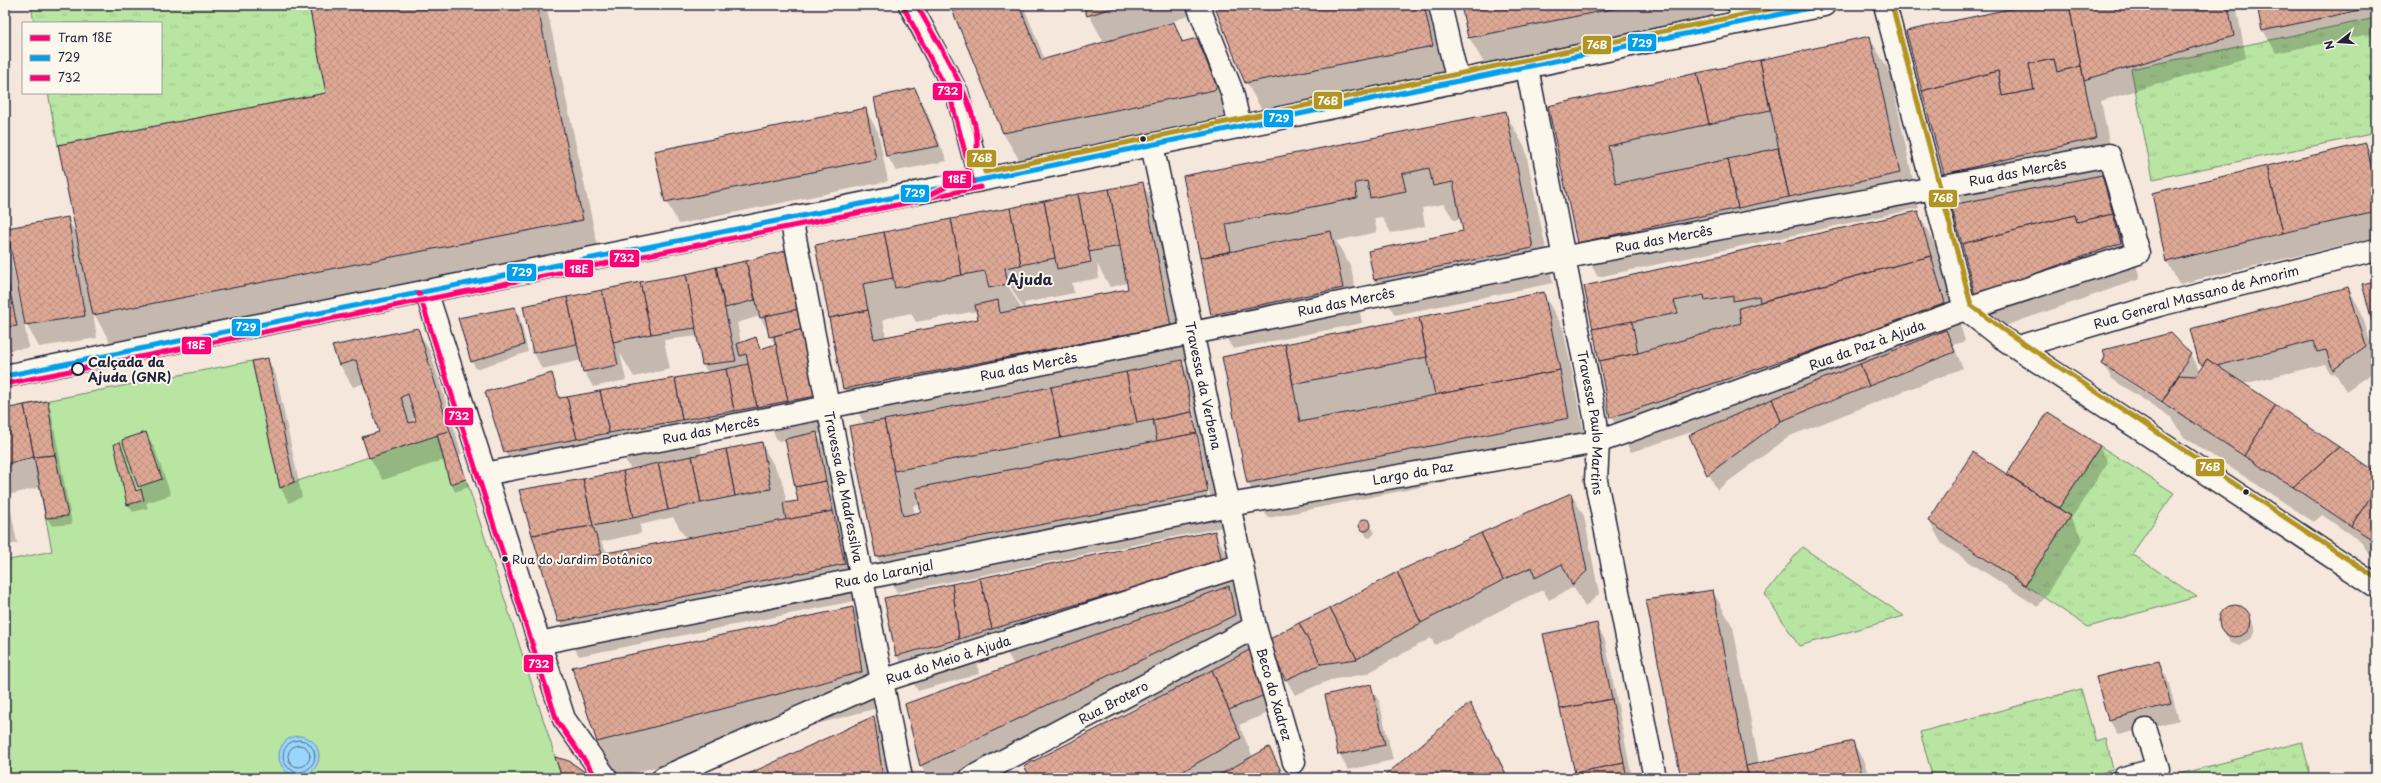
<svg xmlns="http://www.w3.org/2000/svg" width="2381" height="783" font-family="'Playpen Sans',sans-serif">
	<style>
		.grass { fill: url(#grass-tufts); stroke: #6e846e }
		.garden { fill: #b9e5a2; stroke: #6e846e }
		.water { fill: #9ad6fb; stroke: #6a8eae }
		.shadow { fill: #0003; fill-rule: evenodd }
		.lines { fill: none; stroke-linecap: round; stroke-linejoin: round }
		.shore { stroke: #526a88; stroke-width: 1 }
		.building { fill: url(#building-cross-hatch); stroke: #22223b; fill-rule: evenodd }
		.minor-casing { stroke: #22223b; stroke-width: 25 }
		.tertiary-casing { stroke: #22223b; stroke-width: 25 }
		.minor { stroke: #fbf7ec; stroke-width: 22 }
		.tertiary { stroke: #fbf7ec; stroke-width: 22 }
		.bus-1-casing { stroke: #fbf7ec; stroke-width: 8 }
		.bus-2-casing { stroke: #fbf7ec; stroke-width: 8 }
		.bus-3-casing { stroke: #fbf7ec; stroke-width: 8 }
		.bus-1 { stroke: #009fee; stroke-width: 5 }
		.bus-2 { stroke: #f07; stroke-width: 5 }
		.bus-3 { stroke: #b29422; stroke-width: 5 }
		.tram-1-casing { stroke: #fbf7ec; stroke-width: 8 }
		.tram-1 { stroke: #f07; stroke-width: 5 }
		.bus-dot { fill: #22223b; stroke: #fbf7ec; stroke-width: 1.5 }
		.stop-dot { fill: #fbf7ec; stroke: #22223b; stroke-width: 2 }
		.labels { text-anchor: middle; stroke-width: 4; stroke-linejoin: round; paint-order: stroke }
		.bus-label { font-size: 12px; fill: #22223b; stroke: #fbf7ec; text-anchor: start }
		.street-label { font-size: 13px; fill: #22223b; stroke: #fbf7ec }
		.stop-label { font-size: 13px; font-weight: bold; fill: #22223b; stroke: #fbf7ec; text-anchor: start }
		.quarter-label { font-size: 15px; font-weight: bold; fill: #22223b; stroke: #fbf7ec }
		.line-badge { stroke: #fbf7ec; stroke-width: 1.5 }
		.badge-label { font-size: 11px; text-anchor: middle; font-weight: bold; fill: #fff }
	</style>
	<defs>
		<pattern id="grass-tufts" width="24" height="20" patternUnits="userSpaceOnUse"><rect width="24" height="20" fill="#b9e5a2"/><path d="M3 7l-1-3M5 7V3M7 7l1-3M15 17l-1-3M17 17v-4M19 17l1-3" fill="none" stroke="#9fc48c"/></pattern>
		<pattern id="building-cross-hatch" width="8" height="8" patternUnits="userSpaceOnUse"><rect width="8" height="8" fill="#dea895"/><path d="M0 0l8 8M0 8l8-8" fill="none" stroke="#be9081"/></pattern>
	</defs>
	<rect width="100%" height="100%" fill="#f5e7db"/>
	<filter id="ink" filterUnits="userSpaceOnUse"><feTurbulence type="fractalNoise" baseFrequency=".025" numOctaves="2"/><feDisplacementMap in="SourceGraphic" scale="8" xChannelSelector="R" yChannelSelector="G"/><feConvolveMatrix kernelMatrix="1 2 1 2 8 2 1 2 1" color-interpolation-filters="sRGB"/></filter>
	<g filter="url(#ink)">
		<g class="grass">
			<path d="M31,5h278l17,88 -268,52 -10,-52h113v-70h-127z"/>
			<path d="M2376,18v115l-223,46 -22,-110z"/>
			<path d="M2100,446l74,47 -42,61 65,43 -109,30 -63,-42 45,-69 -11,-8z"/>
			<path d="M1802,547l102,69 -105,30 -34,-52z"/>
			<path d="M2081,689l15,53 10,-3 7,31 -33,8h-147l-13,-46z"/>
			<path d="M2302,742l9,36h-147z"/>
		</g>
		<path class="garden" d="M252,361l28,126 157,-53 13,50 16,-5 96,299h-557v-217l47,-10 -28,-146z"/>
		<circle class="water" cx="299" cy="756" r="20"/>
		<g class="shadow">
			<path d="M310,5h236l52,243 -488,94 -17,-30 4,26 -58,9 -13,-23 41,-106 10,17 250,-141z"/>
			<path d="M951,5h72l22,55 59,-17 -20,-38h106l4,9 -39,13v2l18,-5 11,18 12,-3 16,28 19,50 -211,44 -17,-28z"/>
			<path d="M1216,5h216l17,68 -187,37 -16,-28z"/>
			<path d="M1462,5h250l3,14 -230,46 -16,-28z"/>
			<path d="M1759,5h21l-19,4z"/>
			<path d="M2033,5h203l10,53 -145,43 14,72 -14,3 21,35 18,68 -144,50 -20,-35 -14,-90 -17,-30z"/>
			<path d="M2258,5h118v28l-100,20 -13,-23z"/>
			<path d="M1869,37l21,35 29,136 -321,69 -20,-35 -29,-135z"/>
			<path d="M915,90l9,15 23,56 -51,10 -9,-16z"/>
			<path d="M865,109l13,23 10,49 -209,43 -13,-23z"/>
			<path d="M1505,113l20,35 28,135 -158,32 -20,-35 -6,-28 96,-20 -3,-13 -8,1 -10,-16 -22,4 3,18 -34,7 -9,-16 -8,1 3,14 -41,9 15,26 11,56 -129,26 -21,-35 -27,-137z"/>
			<path d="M2365,145l11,18v74l-197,47 -12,-23z"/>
			<path d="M1142,183l20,35 28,143 -8,1 20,35 26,129 -331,66 -20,-35 -12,-133 -21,-35 -27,-143zM1097,264l13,23 18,-4 2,6 -104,21 -2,-7 50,-10 -2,-10 27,-5zM1006,279l18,31h-2l-17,-30zM977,311l2,9 -93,18 -3,-19 28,-6 5,9zM1189,398h2l19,98 -2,1zM921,504l2,9 -8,1 -2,-8z"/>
			<path d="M1917,212l20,35 28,94 -12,4 10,23 -173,68 -73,54 -27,-54 17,-9 -76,25 -20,-35 -25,-130z"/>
			<path d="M5,231l1,2 23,115 -24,2z"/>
			<path d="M788,251l49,180 -20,3 20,34 27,131 -285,57 -20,-35 -39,-130 122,-23 -1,-2 -11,2 -15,-27 -106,19 -4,-8 46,-77 10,24 147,-26 -5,-8 -5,-29 -34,4 6,29 -36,8 -14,-24 6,27 -33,7 -9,-16 -2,-11 -40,9 -8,-16 -10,-46 223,-45zM760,316l15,29 -13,5 -7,-12 -14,5 -4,-20zM763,414l15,27 8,-1 13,62 -12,1 -6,-25 -20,-35 -59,12 -3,-14zM673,517l13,22 -78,15 -7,-12 40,-9 -1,-8z"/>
			<path d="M2348,288l13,23 15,51v8l-30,21 -11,-18 -4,1 -6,-10 -82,20 131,88 2,92 -15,-22 -39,-27 -8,7 -130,-85 -12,-19 -60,-39 -9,-15 87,-9 10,17 3,-5 -3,-5zM2113,370l54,34 -1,2 -53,-34z"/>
			<path d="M1543,293l20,35 25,125 -320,65 -20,-35 -25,-125z"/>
			<path d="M515,308l4,7 9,37 -52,17 -4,-8z"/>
			<path d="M417,329l13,22 32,103 -3,1 10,32 -14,5 -4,-8 -7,-24 -61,20 -13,-22 10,-26 -15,-49 -12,4 -13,-22 -6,-18zM417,418l1,3 -4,2 -1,-4z"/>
			<path d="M267,359l9,16 26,122 -13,6 -9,-16z"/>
			<path d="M47,402l4,8 21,114 -20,2 -5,-8 -6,-31 -33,8 9,48 -12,3v-136z"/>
			<path d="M146,433l9,16 16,46 -25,8 2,5 -15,4 -5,-7 -12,-61 3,-1 5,8 13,40 4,-1 -18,-49z"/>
			<path d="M2099,446l9,16 -37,57 12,20 -45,68 -96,-63 -13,-23 82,-43 -2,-4z"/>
			<path d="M1571,494l13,22 15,78 -14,13 -11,-20 -25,13 -6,-10 -27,12 -81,43 -4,-7 -65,36 -36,6 -35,15 -9,-16z"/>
			<path d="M1364,519l4,2 7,12 -5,5 -3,-1 -7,-12z"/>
			<path d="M1214,532l20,35 6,24 -13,-24h-3l17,30 -6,2 13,23 27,88 -36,15 14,32 16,-9 16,30h-253l123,-78 -1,-2 -167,80h-59l-7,-13 93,-100 -12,-21 -26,8 3,22 -61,17 -21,-35 -11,-57z"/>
			<path d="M1713,592l20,35 26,137 94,-22 12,22 4,14h-186z"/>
			<path d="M2237,606l9,4 9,18 -3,10 -12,7 -9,-3 -11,-16v-10l7,-8z"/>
			<path d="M853,608l20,35 8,64 -263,70 -21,-35z"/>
			<path d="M1596,624l9,16 27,138h-69l13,-4z"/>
			<path d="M2158,662l9,16 12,42 -61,15 -9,-16z"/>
			<path d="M1370,686l9,15 14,59 -45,10 -9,-16z"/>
			<path d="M1470,705l39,73h-126z"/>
			<path d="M873,718l20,34 4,26h-154z"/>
		</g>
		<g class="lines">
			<g class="shore">
				<circle cx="299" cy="756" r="16"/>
				<circle cx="299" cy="756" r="11"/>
			</g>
		</g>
		<g class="building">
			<path d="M309,5h228l46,215 -490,95 -35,-170 268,-52z"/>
			<path d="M950,5h69l22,55 133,-38 8,20 15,-4 20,49 -3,3 -211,43z"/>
			<path d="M1083,5h38l-34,11z"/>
			<path d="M1214,5h210l9,41 -188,37z"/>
			<path d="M1461,5h171l-164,33z"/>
			<path d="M2028,5h41l12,61 -24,6 -3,-13 -25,5 5,26 -32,6 -4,-25 -76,20 -16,-60z"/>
			<path d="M2069,5h159l6,31 -150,44z"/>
			<path d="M2257,5h102l1,5 -98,21z"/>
			<path d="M2359,5h17v2l-16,3z"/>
			<path d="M1870,36l30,137 -111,24 -29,-137z"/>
			<path d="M2054,59l3,13 24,-6 15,72 -152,36 -22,-83 76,-20 4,25 32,-6 -5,-26z"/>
			<path d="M1760,60l10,50 -61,14 -12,-51z"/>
			<path d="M1697,73l12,51 -101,22 8,38 112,-25 10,49 -161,35 -29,-137z"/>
			<path d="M915,88l24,58 -53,10 -12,-58z"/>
			<path d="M866,108l10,51 -211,43 -11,-51z"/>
			<path d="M1506,111l27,137 -159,32 -6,-29 95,-20 -10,-49 -20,4 -4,-18 -27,6 4,17 -36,7 -3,-17 -12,2 2,15 -131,26 5,27 -31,7 -17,-82z"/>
			<path d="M2366,143l10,45v24l-93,21 -16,-67z"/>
			<path d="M1778,148l11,49 -51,11 -10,-49z"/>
			<path d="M2267,166l16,67 -117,29 -14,-69z"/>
			<path d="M2102,175l11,39 -36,8 -2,-7 -113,29 -11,-39z"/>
			<path d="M1143,182l28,144 -328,63 -14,-71 39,-8 6,29 104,-20 -3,-14 23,-5 2,13 128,-24 -19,-100z"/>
			<path d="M1109,189l11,57 -31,6 -11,-58z"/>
			<path d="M1078,194l13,68 -34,7 -13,-68z"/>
			<path d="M1044,201l11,57 -34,7 -11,-57z"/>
			<path d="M1010,208l11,57 -16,3 3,16 -19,4 -4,-17 -23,4 -11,-56z"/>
			<path d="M1918,211l13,45 -171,46 -1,-6 -26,5v-5l-28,5 -1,-6 -30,6 4,12 -85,16 -9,-43z"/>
			<path d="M2113,214l8,29 -146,52 -13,-51 113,-29 2,7z"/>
			<path d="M68,217l17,99 -60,9 -18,-97z"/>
			<path d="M951,219l11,56 -67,13 -11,-56z"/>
			<path d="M1331,231l12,57 -132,27 -11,-57z"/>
			<path d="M884,232l9,46 -30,6 5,26 -39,8 -14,-73z"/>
			<path d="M789,250l10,59 -39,9 -14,-57z"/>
			<path d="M1931,256l15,50 -336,112 -11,-57 39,-8 103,-30 -2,-15z"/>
			<path d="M746,261l9,39 -30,8 -9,-41z"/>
			<path d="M5,267l12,59 -12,1z"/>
			<path d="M716,267l20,94 -34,4 -16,-91z"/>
			<path d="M686,274l10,54 -45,6 -11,-52z"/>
			<path d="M2376,281v54l-14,-51z"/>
			<path d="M640,282l11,52 -38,8 -11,-52z"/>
			<path d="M2348,287l18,59 -33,24 -7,-20 -9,2 -4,-11 -96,25 -10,-7 -4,6 -4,-2 -9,-34z"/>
			<path d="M602,290l16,75 -35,7 -16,-75z"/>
			<path d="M1544,292l16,78 -125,25 -16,-78z"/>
			<path d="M567,297l10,47 -44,9 -10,-47z"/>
			<path d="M515,307l9,38 -53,17 -13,-44z"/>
			<path d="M799,309l5,20 -35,8 -4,-21z"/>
			<path d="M1419,317l8,40 -134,27 -8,-40z"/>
			<path d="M1632,321l6,32 -39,8 -6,-32z"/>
			<path d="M418,328l32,103 -81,27 -7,-21 17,-5 -23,-72 -17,5 -7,-19zM408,394l8,27 -7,2 -8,-26z"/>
			<path d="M804,329l13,67 -29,5 -14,-65z"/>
			<path d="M1946,330l9,22 -86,34 -9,-22z"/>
			<path d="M2171,333l20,21 -29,48 -60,-38 3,-7 -2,-7z"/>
			<path d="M756,337l4,12 16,-5 12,57 -31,6 -11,-53 -6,2 -3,-12z"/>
			<path d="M1285,344l15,78 260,-52 9,48 -322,65 -25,-126z"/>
			<path d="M268,358l26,124 -14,6 -28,-127z"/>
			<path d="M2207,359l69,46 -32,51 -82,-54 17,-27 17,1z"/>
			<path d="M1182,360l10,52 -55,11 -11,-51z"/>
			<path d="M748,364l9,43 -23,4 -8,-42z"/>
			<path d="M1860,364l9,22 -88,35 -9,-22z"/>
			<path d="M726,369l8,42 -52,9 -7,-42z"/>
			<path d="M1126,372l11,51 -76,15 -10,-51z"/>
			<path d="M552,373l7,25 8,-1 10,42 -73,13 -19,-60z"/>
			<path d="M675,378l7,42 -73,13 -9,-42z"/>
			<path d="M1051,387l10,51 -167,33 -10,-51z"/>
			<path d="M600,391l9,42 -32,6 -10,-42z"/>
			<path d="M1772,399l9,22 -74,54 -18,-40z"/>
			<path d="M48,401l7,54 -21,2 -10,-52z"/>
			<path d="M24,405l10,52 -29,7v-55z"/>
			<path d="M2276,405l63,42 -46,40 -49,-31z"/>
			<path d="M1192,412l5,21 -40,8 -4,-21z"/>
			<path d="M2048,412l52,34 -41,62 -52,-34z"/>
			<path d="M884,420l19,96 18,-4 -5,-24 281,-55 11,59 -332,65 -27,-131z"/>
			<path d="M450,431l16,48 -16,5 -13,-50z"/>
			<path d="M146,432l16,47 -24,8 -16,-47z"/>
			<path d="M817,432l9,49 -31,6 -10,-48z"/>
			<path d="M120,442l16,49 5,-2 3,11 -17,5 -13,-61z"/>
			<path d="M762,442l9,47 -36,7 -9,-47z"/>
			<path d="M2339,447l36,25 -4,6 5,4v7l-25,37 -58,-39z"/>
			<path d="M726,449l9,47 -34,7 -9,-47z"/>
			<path d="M1973,452l97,64 -45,69 -97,-64z"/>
			<path d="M55,455l13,61 -22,2 -12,-61z"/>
			<path d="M692,456l9,47 -33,7 -10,-47z"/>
			<path d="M658,463l10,47 -35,8 -10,-47z"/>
			<path d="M623,471l10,47 -40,8 -10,-47z"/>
			<path d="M583,479l10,47 -61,9 -13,-45z"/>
			<path d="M826,481l7,30 -47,9 -3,-17 15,-2 -3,-14z"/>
			<path d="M2376,489v53l-25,-16z"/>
			<path d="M1571,493l16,78 -15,14 -10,-21 -27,14 -3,-11 -29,13 -22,-47z"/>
			<path d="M833,511l12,53 -287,58 -17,-57z"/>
			<circle cx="1365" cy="525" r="6"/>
			<path d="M593,526l9,28 -61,11 -9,-30z"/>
			<path d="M1215,531l7,31 -230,67 -12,-51z"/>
			<path d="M1481,533l22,47 -82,43 -24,-51z"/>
			<path d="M1397,572l24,51 -64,36 -27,-51z"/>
			<path d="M980,578l12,51 -33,10 -7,-55z"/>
			<path d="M952,584l7,55 -63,17 -12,-58z"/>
			<path d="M1229,586l6,29 -315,151 -15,-62z"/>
			<path d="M1713,590l33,176 3,12h-68l-35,-178z"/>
			<circle cx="2235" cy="621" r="16"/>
			<path d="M853,607l9,65 -265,70 -25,-75z"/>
			<path d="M1330,608l27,51 -36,5 -22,-41z"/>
			<path d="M1299,623l22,41 -36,16 -17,-40z"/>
			<path d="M1597,623l15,76 -52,10 -17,-75z"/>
			<path d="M1253,648l14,46 -38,16 -17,-40z"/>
			<path d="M2159,661l12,43 -63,16 -12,-43z"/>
			<path d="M1212,670l29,68 -70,40h-140l-7,-12z"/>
			<path d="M1371,684l14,61 -47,10 -13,-60z"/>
			<path d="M1612,699l12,64 -49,10 -15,-64z"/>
			<path d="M1470,703l38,75h-126z"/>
			<path d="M874,716l9,62h-143z"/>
			<path d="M1853,741l10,37h-114l-3,-12z"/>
			<path d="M1269,747l12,24 -9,7h-58z"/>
			<path d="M555,757l14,4 16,11 2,6h-25z"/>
			<path d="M1624,763l3,15h-67l15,-5z"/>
		</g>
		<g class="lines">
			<g class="minor-casing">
				<g id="minor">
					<path d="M1198,5l34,87 8,35"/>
					<path d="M1440,5l18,77"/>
					<path d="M1739,5l4,16"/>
					<path d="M1885,5l80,304 33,26 378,251"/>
					<path id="s1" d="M1527,68l69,354 2,20 -2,39 59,297"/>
					<path id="s2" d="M1152,145l103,482 39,135"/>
					<path id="s3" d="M791,218l110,560"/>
					<path d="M426,291l138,428 42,59"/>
					<path id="s4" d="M2018,347l141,-42 217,-55"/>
					<path id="s5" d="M485,474l343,-67 744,-151 537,-101 29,98 -173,56 -367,133 -369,63 -690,138"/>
					<path id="s6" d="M663,778l219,-97 360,-116"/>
					<path id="s7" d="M971,778l284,-151"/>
					<path d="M2124,778l34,-9 -12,-39"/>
				</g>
			</g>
			<g class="tertiary-casing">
				<g id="tertiary">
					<path d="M910,5l47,88 23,87"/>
					<path d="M5,376l1025,-206 794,-165"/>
				</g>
			</g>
			<use href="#minor" class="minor"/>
			<use href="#tertiary" class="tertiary"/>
			<g class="bus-1-casing">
				<path id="bus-1" d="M5,376l1025,-206 794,-165"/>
			</g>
			<g class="bus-2-casing">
				<g id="bus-2">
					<path d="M904,8l46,88 23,86"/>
					<path d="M419,293l138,428 40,57"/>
					<path d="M427,298l554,-111"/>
				</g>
			</g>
			<g class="bus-3-casing">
				<g id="bus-3">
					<path d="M918,5l46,85 21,82 805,-167"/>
					<path d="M1892,5l79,300 31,24 374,249"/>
				</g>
			</g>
			<use href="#bus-1" class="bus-1"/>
			<use href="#bus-2" class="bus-2"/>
			<use href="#bus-3" class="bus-3"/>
			<g class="tram-1-casing">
				<path id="tram-1" d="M5,384l912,-183c20,-10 42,-17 55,-37 23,-38 -37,-123 -55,-159"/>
			</g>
			<use href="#tram-1" class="tram-1"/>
		</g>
	</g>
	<g class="bus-dot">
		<circle cx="1143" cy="139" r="3.5"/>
		<circle cx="2246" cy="492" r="3.5"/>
		<circle cx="505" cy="559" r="3.5"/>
	</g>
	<circle class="stop-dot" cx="78" cy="369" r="6"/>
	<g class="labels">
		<g class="bus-label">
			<text x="512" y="564">Rua do Jardim Botânico</text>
		</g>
		<g class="street-label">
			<text dy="5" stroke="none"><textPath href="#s5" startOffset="1562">Rua das Mercês</textPath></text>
			<text dy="5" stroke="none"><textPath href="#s5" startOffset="1202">Rua das Mercês</textPath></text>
			<text dy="5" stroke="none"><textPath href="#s4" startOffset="185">Rua General Massano de Amorim</textPath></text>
			<text dy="5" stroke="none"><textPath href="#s5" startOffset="878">Rua das Mercês</textPath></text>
			<text transform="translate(1867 345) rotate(-20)" y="5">Rua da Paz à Ajuda</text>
			<text dy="5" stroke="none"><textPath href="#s5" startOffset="554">Rua das Mercês</textPath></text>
			<text dy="5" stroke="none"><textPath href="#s2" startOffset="246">Travessa da Verbena</textPath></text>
			<text dy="5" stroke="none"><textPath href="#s1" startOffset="361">Travessa Paulo Martins</textPath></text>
			<text dy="5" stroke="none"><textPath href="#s5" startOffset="230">Rua das Mercês</textPath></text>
			<text transform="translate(1413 473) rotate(-10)" y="5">Largo da Paz</text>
			<text dy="5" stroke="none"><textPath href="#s3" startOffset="274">Travessa da Madressilva</textPath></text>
			<text transform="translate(884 574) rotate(-11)" y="5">Rua do Laranjal</text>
			<text dy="5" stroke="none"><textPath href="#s6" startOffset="309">Rua do Meio à Ajuda</textPath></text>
			<text dy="5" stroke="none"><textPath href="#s2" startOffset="563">Beco do Xadrez</textPath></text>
			<text dy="5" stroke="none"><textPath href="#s7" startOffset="161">Rua Brotero</textPath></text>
		</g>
		<g class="stop-label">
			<text x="88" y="367">Calçada da<tspan x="88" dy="15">Ajuda (GNR)</tspan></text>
		</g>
		<g class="quarter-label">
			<text x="1030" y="285">Ajuda</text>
		</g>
	</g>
	<g class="line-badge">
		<rect x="1627" y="33" width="30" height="19" rx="4" fill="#009fee"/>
		<rect x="1582" y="35" width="30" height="20" rx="4" fill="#b29422"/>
		<rect x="932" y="82" width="31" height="19" rx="4" fill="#f07"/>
		<rect x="1313" y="91" width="30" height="19" rx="4" fill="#b29422"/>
		<rect x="1263" y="109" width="31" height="19" rx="4" fill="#009fee"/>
		<rect x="966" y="149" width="31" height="19" rx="4" fill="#b29422"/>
		<rect x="942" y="170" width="30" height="19" rx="4" fill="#f07"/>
		<rect x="900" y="184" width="30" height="19" rx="4" fill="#009fee"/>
		<rect x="1928" y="189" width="30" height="19" rx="4" fill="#b29422"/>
		<rect x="609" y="249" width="31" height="19" rx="4" fill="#f07"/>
		<rect x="564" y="259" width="30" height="19" rx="4" fill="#f07"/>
		<rect x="506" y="263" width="31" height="19" rx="4" fill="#009fee"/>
		<rect x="231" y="318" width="30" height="19" rx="4" fill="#009fee"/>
		<rect x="181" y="336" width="31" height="19" rx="4" fill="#f07"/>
		<rect x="444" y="407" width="30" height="19" rx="4" fill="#f07"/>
		<rect x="2195" y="458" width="30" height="19" rx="4" fill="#b29422"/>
		<rect x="523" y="654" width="31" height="19" rx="4" fill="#f07"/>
	</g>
	<g class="badge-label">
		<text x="1642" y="47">729</text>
		<text x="1597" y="49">76B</text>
		<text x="948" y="95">732</text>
		<text x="1328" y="105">76B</text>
		<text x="1279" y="122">729</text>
		<text x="982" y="162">76B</text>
		<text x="957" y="183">18E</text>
		<text x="915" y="197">729</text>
		<text x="1943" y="202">76B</text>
		<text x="624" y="262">732</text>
		<text x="579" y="273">18E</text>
		<text x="522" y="276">729</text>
		<text x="246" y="331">729</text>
		<text x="196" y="349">18E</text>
		<text x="459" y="420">732</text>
		<text x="2210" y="471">76B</text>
		<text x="539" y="668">732</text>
	</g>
	<rect width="2381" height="783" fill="none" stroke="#fbf7ec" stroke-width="20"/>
	<rect x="10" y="10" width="2361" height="763" fill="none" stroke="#22223b" stroke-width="1.5" filter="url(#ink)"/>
	<rect x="22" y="22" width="140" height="72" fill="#fbf7ec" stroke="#a4a2a5"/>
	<rect x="30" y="35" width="20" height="6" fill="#ff0077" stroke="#a4a2a5"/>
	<text x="58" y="42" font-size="12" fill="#22223b">Tram 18E</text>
	<rect x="30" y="55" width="20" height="6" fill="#009fee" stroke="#a4a2a5"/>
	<text x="58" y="62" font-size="12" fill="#22223b">729</text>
	<rect x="30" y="75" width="20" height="6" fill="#ff0077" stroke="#a4a2a5"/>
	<text x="58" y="82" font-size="12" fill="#22223b">732</text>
	<g transform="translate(2339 42) rotate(253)" stroke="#fbf7ec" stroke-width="3" paint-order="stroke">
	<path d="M0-3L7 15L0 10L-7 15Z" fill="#22223b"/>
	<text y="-6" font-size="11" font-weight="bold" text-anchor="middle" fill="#22223b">N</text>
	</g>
</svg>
